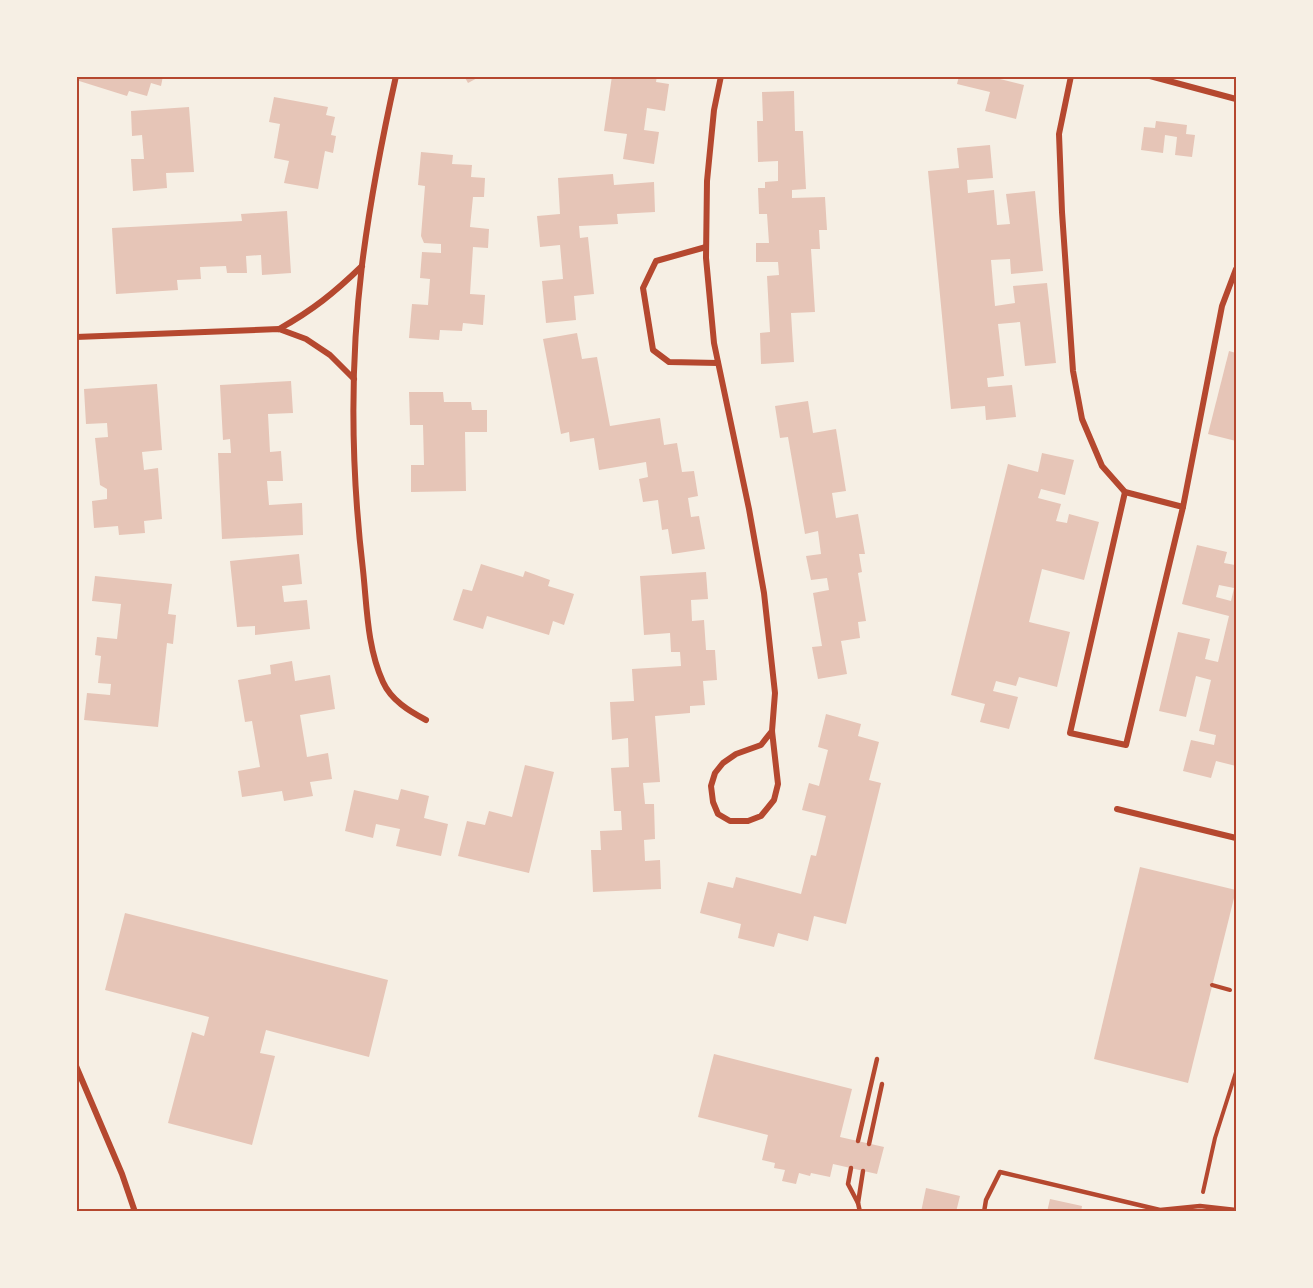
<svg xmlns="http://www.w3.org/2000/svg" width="1313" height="1288" font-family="Mulish,sans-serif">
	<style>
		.building { fill: #e6c5b7; fill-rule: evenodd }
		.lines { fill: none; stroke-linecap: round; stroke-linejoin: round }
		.path { stroke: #b5482f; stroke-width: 4 }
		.service { stroke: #b5482f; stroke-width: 4.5 }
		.minor { stroke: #b5482f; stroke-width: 6 }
		.neatline { fill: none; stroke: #b5482f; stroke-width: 2 }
	</style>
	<rect width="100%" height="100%" fill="#f6efe4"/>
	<g class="building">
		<path d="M76,76h87l-2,10 -10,-3 -4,13 -18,-5 -2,5 -51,-16z"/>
		<path d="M464,76h17l-13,7z"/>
		<path d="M612,76h45l-1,6 13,2 -4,27 -18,-3 -3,22 15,2 -5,32 -31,-5 4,-25 -23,-3z"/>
		<path d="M959,76h38l-1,2 28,7 -8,34 -31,-8 5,-19 -33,-8z"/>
		<path d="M794,91l1,40h8l3,58 -14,1v8l33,-1 2,33h-8l1,19h-9l4,63 -24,1 3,49 -33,2 -1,-31 10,-1 -3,-56 12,-1 -1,-13h-22v-19h13l-2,-29h-8l-1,-26h7v-6l13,-1v-20l-20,1 -1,-41h6l-1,-29z"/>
		<path d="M274,97l54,10 -2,8 9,2 -4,18 5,1 -3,17 -8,-2 -7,38 -34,-6 5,-22 -15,-3 6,-34 -11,-2z"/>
		<path d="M189,107l5,65 -28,1 1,15 -34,3 -2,-32h13l-2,-24 -10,1 -1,-25z"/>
		<path d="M1156,121l31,4 -1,9 9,1 -3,22 -17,-2 2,-18 -12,-2 -2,18 -22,-3 3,-23 11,1z"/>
		<path d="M990,145l3,33 -26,2 1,13 26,-3 3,35 13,-1 -4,-30 29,-3 8,80 -32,3 -1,-15 -19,1 4,46 20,-3 -2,-17 34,-3 9,80 -31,3 -5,-44 -22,2 6,52 -17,2 1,9 24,-2 4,32 -30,3 -1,-14 -34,3 -23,-238 31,-3 -2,-20z"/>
		<path d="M421,152l32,3 -1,9 20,1 -1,12 14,1 -1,19h-11l-3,30 19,2 -1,19 -15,-1 -3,47 15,1 -2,30 -20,-2 -1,8 -22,-1 -1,10 -30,-2 3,-34 16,1 2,-26 -10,-1 2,-26 19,1v-9l-17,-1 -3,-7 4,-50 -7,-1z"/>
		<path d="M613,174l1,11 40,-3 1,30 -38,2 1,10 -39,2 1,12 8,-1 6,57 -20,2 2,24 -30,3 -4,-42 21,-2 -3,-34 -20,2 -3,-31 23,-2 -2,-36z"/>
		<path d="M287,211l4,62 -29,2 -1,-20 -15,1 1,17h-20l-1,-7 -26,1 1,12 -24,1 1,10 -62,4 -4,-66 130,-7 -1,-7z"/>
		<path d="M577,333l5,26 15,-2 13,69 50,-8 4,27 13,-2 5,29 12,-1 4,25 -10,2 3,19 8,-1 6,33 -33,5 -4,-25 -6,1 -4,-30 -15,2 -4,-23 9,-2 -2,-15 -47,8 -5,-32 -24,4 -1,-10 -8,2 -18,-95z"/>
		<path d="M1229,351l7,2v88l-28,-7z"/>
		<path d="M291,381l2,32 -25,1 2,38 11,-1 2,30h-16l2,24 33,-2 1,32 -81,4 -4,-86h13l-1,-14 -7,1 -3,-55z"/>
		<path d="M157,384l5,66 -20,2 2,18 14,-2 4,51 -18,2 1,12 -26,2 -1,-9 -24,2 -2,-27 15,-2v-10l-7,-4 -5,-47 13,-1 -1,-14 -21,1 -2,-35z"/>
		<path d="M409,392h34l1,10h27l1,8h15v22h-22l1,59 -55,1v-27h13l-1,-40h-13z"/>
		<path d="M808,401l5,32 23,-4 10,62 -14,2 4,25 22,-4 7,40h-6l3,18 -4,1 8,48 -8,1 2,16 -19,3 6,33 -29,5 -6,-32 10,-1 -9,-53 16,-3 -2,-12 -16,2 -5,-24 15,-2 -3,-23 -13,3 -17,-97 -8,1 -5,-32z"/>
		<path d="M1042,453l32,7 -9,35 -24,-6 -3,9 23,6 -5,17 11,2 2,-9 30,8 -15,58 -42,-11 -13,53 41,10 -13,55 -38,-10 -3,9 -20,-5 -3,10 25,6 -9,32 -29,-7 5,-18 -34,-9 57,-231 30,8z"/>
		<path d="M1197,545l30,7 -3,11 11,2 1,-4v205l-20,-5 -5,17 -28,-7 8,-31 23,5 2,-10 -17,-4 12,-51 -15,-4 -10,41 -27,-6 19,-79 32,7 -5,20 13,3 11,-46 -47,-12zM1219,585l15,3 -3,13 -15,-4z"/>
		<path d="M299,554l3,30 -20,2 2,16 23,-2 3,29 -55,6v-9l-18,1 -7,-66z"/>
		<path d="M481,564l42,13 2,-6 25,9 -2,6 26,8 -10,31 -11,-4 -4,14 -62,-19 -4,13 -30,-9 10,-31 9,2z"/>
		<path d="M706,572l2,27 -17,1 1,21 12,-1 2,30h9l2,30 -14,1 2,24 -15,1v7l-35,3 5,66 -17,1 2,21h9l1,35 -11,1 1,21 15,-1 1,29 -68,3 -2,-42h10l-1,-19 22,-1 -1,-19h-7l-3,-43 18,-1 -1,-29 -16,2 -2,-38 24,-1 -2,-32 49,-3 -1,-14h-9l-1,-19 -26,2 -4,-59z"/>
		<path d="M95,576l77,8 -4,30 8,1 -3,29 -6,-1 -9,84 -74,-7 3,-27 23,2 1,-11 -13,-1 3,-27 -6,-1 2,-18 20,2 4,-35 -29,-3z"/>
		<path d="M292,661l3,20 35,-6 5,34 -35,6 7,42 21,-4 4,26 -22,3 3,14 -29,5 -2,-10 -40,6 -4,-26 22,-4 -8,-46 -7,1 -7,-42 33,-6 -1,-9z"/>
		<path d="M826,714l35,10 -3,12 21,6 -10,38 12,3 -35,141 -32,-8 -6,25 -30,-8 -4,14 -36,-9 3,-14 -41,-11 8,-31 25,6 3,-11 65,17 10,-39 5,1 10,-40 -24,-6 7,-27 10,3 9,-36 -10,-3z"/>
		<path d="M525,765l29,7 -25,101 -71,-17 9,-35 18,4 4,-14 23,6z"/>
		<path d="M401,789l28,7 -5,22 24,6 -7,32 -45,-10 4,-17 -24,-5 -3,14 -28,-7 9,-41 44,10z"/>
		<path d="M1140,867l96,23 -48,193 -94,-24z"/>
		<path d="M125,913l263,67 -19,77 -103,-27 -6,23 15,3 -23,89 -84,-22 24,-91 12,4 5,-19 -104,-27z"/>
		<path d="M714,1054l138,35 -12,48 44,10 -7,27 -44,-10 -3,13 -19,-4 -1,3 -11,-3 -3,11 -14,-3 3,-11 -11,-2 1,-5 -13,-3 6,-25 -70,-18z"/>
		<path d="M926,1188l34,8 -4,16h-35z"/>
		<path d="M1050,1199l32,7 -1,6h-34z"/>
	</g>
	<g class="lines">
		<g class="path">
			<path d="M1212,985l18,5"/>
			<path d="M1203,1192l12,-54 21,-66"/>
		</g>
		<g class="service">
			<path d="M858,1141l19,-82"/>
			<path d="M869,1144l13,-60"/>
			<path d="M851,1168l-3,16 10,19"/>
			<path d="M860,1212l-2,-9 5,-32"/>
			<path d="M984,1212l2,-12 14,-28 160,38 40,-4 36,4"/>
		</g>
		<g class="minor">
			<path d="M396,76c-14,63 -26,125 -34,189 -12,100 -11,204 1,305 4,37 4,77 20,112 8,18 26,29 43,38"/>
			<path d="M721,76l-7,34 -7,71 -1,77 8,85 35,166 15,84 11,100 -3,38 6,53 -4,16 -13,16 -13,5h-18l-12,-7 -5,-12 -2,-16 4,-13 8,-10 13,-9 25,-9 11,-14"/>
			<path d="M1071,76l-12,58 3,78 11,159 9,48 20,47 23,26 58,15"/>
			<path d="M1150,76l86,23"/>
			<path d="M706,247l-50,14 -13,27 10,62 16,12 49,1"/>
			<path d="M279,329c34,-19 55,-36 83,-63"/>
			<path d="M76,337l203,-8 27,10 24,16 24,24"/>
			<path d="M1125,492l-55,241 56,12 57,-238 39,-201 14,-37"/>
			<path d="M1117,809l119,29"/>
			<path d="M76,1066l46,108 13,38"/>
		</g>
	</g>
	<rect width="1313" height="1288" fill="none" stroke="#f6efe4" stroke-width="156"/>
	<rect x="78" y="78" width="1157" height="1132" class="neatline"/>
</svg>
